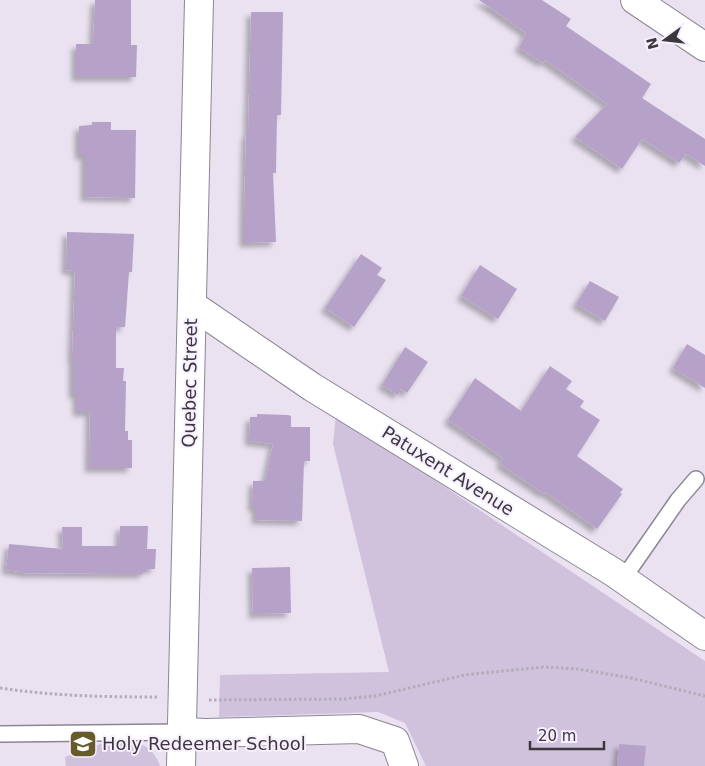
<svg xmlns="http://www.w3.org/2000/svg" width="705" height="766" font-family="'DejaVu Sans',sans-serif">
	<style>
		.green { fill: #d0c2dd }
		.building { fill: #b6a2c9; filter: url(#shadow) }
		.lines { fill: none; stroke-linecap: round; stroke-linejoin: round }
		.lane-casing { stroke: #8c8593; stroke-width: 18 }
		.street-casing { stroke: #8c8593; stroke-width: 30 }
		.path { stroke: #b2acb8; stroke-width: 3; stroke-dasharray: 2.5 2.5; stroke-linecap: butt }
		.lane { stroke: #fff; stroke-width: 15 }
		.street { stroke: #fff; stroke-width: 28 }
		.labels { text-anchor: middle; stroke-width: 4; stroke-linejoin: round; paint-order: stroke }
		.street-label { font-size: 18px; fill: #3a373d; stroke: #f7efff }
		.poi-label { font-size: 18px; fill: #3a373d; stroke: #f7efff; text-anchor: start }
	</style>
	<defs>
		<filter id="shadow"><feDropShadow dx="-4.5" dy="4.5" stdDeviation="2.5" flood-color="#0004"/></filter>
	</defs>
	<rect width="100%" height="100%" fill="#eae2f1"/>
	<g class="green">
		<path d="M336,414l369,247v105h-279l-21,-43 -27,-11 -159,5 1,-42 169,-3 -56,-228z"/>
		<path d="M114,739l2,4c21,-2 36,0 44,23h-94l-1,-9z"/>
	</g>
	<g class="building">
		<path d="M95,0h36v45h6l-1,32h-60v-33h17z"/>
		<path d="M479,0h63l29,19 -5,7 85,58 -9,14 63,41v27l-19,-12 -7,9 -37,-24 -20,30 -47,-32 32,-33 -62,-44 -2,3 -24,-15 7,-15z"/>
		<path d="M251,12h32l-2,103h-4l-1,58h-3l3,69 -32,1v-26l2,-83h2z"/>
		<path d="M92,122h19v8h25l-1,68 -50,-1v-42h-6v-29l13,-1z"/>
		<path d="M67,232l67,2 -2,38h-3l-4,55h-9v41h8l-1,13h3l-1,50h3v9h4v28h-43l1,-56h-13v-18h-4v-36h-1l3,-87 -9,-1z"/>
		<path d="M361,254l21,14 -5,7 9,5 -32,47 -29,-19z"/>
		<path d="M480,265l37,24 -19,30 -37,-23z"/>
		<path d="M590,281l29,16 -14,24 -29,-17z"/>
		<path d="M687,344l18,11v33l-32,-20z"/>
		<path d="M405,347l23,15 -21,31 -6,-4 -3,6 -16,-10z"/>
		<path d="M550,366l22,15 -6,8 18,12 -4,6 20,13 -23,36 46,33 -3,4 2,1 -25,35 -52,-37 -1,2 -44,-30 3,-6 -55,-38 27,-42 46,33z"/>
		<path d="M257,414l31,1 3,1v11h19v34h-6l-2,60 -46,-1v-13h-4l1,-26h12l8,-37 -24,-3 1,-24h7z"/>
		<path d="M120,526h28l-1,23h9l-1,20h-9v3h-3v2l-121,-1v-1l-16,-2 3,-26 54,5 -1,-22h20v19h37z"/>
		<path d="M290,567l1,46 -38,1 -1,-46z"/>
		<path d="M619,744l27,2 -2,20h-27z"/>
	</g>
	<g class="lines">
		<g class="lane-casing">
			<g id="lane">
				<path d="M623,579l55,-79 18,-21"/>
				<path d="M0,734l182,-2"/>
			</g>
		</g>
		<g class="street-casing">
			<g id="street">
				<path d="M635,0l70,47"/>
				<path d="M192,305l120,82 301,185 92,64"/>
				<path d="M182,732l24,1 153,-4 36,12 9,25"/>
				<path d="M181,766l18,-766"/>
			</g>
		</g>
		<g class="path">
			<path d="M0,688c53,8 105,9 158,9"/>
			<path d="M209,700l136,-1 30,-3 90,-21 79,-8 34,2 53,9 74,18"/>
		</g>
		<use href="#lane" class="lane"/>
		<use href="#street" class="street"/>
	</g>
	<defs>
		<g id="school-square" transform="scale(1.4375)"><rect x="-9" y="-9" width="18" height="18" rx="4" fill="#665c29" stroke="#f7efff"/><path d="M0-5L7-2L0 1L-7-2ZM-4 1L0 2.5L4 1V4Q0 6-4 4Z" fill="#fff"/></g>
	</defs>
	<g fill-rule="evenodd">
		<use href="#school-square" x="83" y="744"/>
	</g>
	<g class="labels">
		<g class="street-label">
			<text transform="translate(190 383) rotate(-89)" y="6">Quebec Street</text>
			<text transform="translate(448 471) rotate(32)" y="6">Patuxent Avenue</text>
		</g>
		<g class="poi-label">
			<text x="102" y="750">Holy Redeemer School</text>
		</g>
	</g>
	<g transform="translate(665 40) rotate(255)" stroke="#f7efff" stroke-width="4" paint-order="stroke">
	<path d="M0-4L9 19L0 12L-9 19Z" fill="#3a373d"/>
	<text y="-8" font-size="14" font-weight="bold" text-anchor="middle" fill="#3a373d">N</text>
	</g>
	<path d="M530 741v8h74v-8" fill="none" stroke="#3a373d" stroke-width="2.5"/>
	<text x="538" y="741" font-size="15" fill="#3a373d" stroke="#f7efff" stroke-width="4" paint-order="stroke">20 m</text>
</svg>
